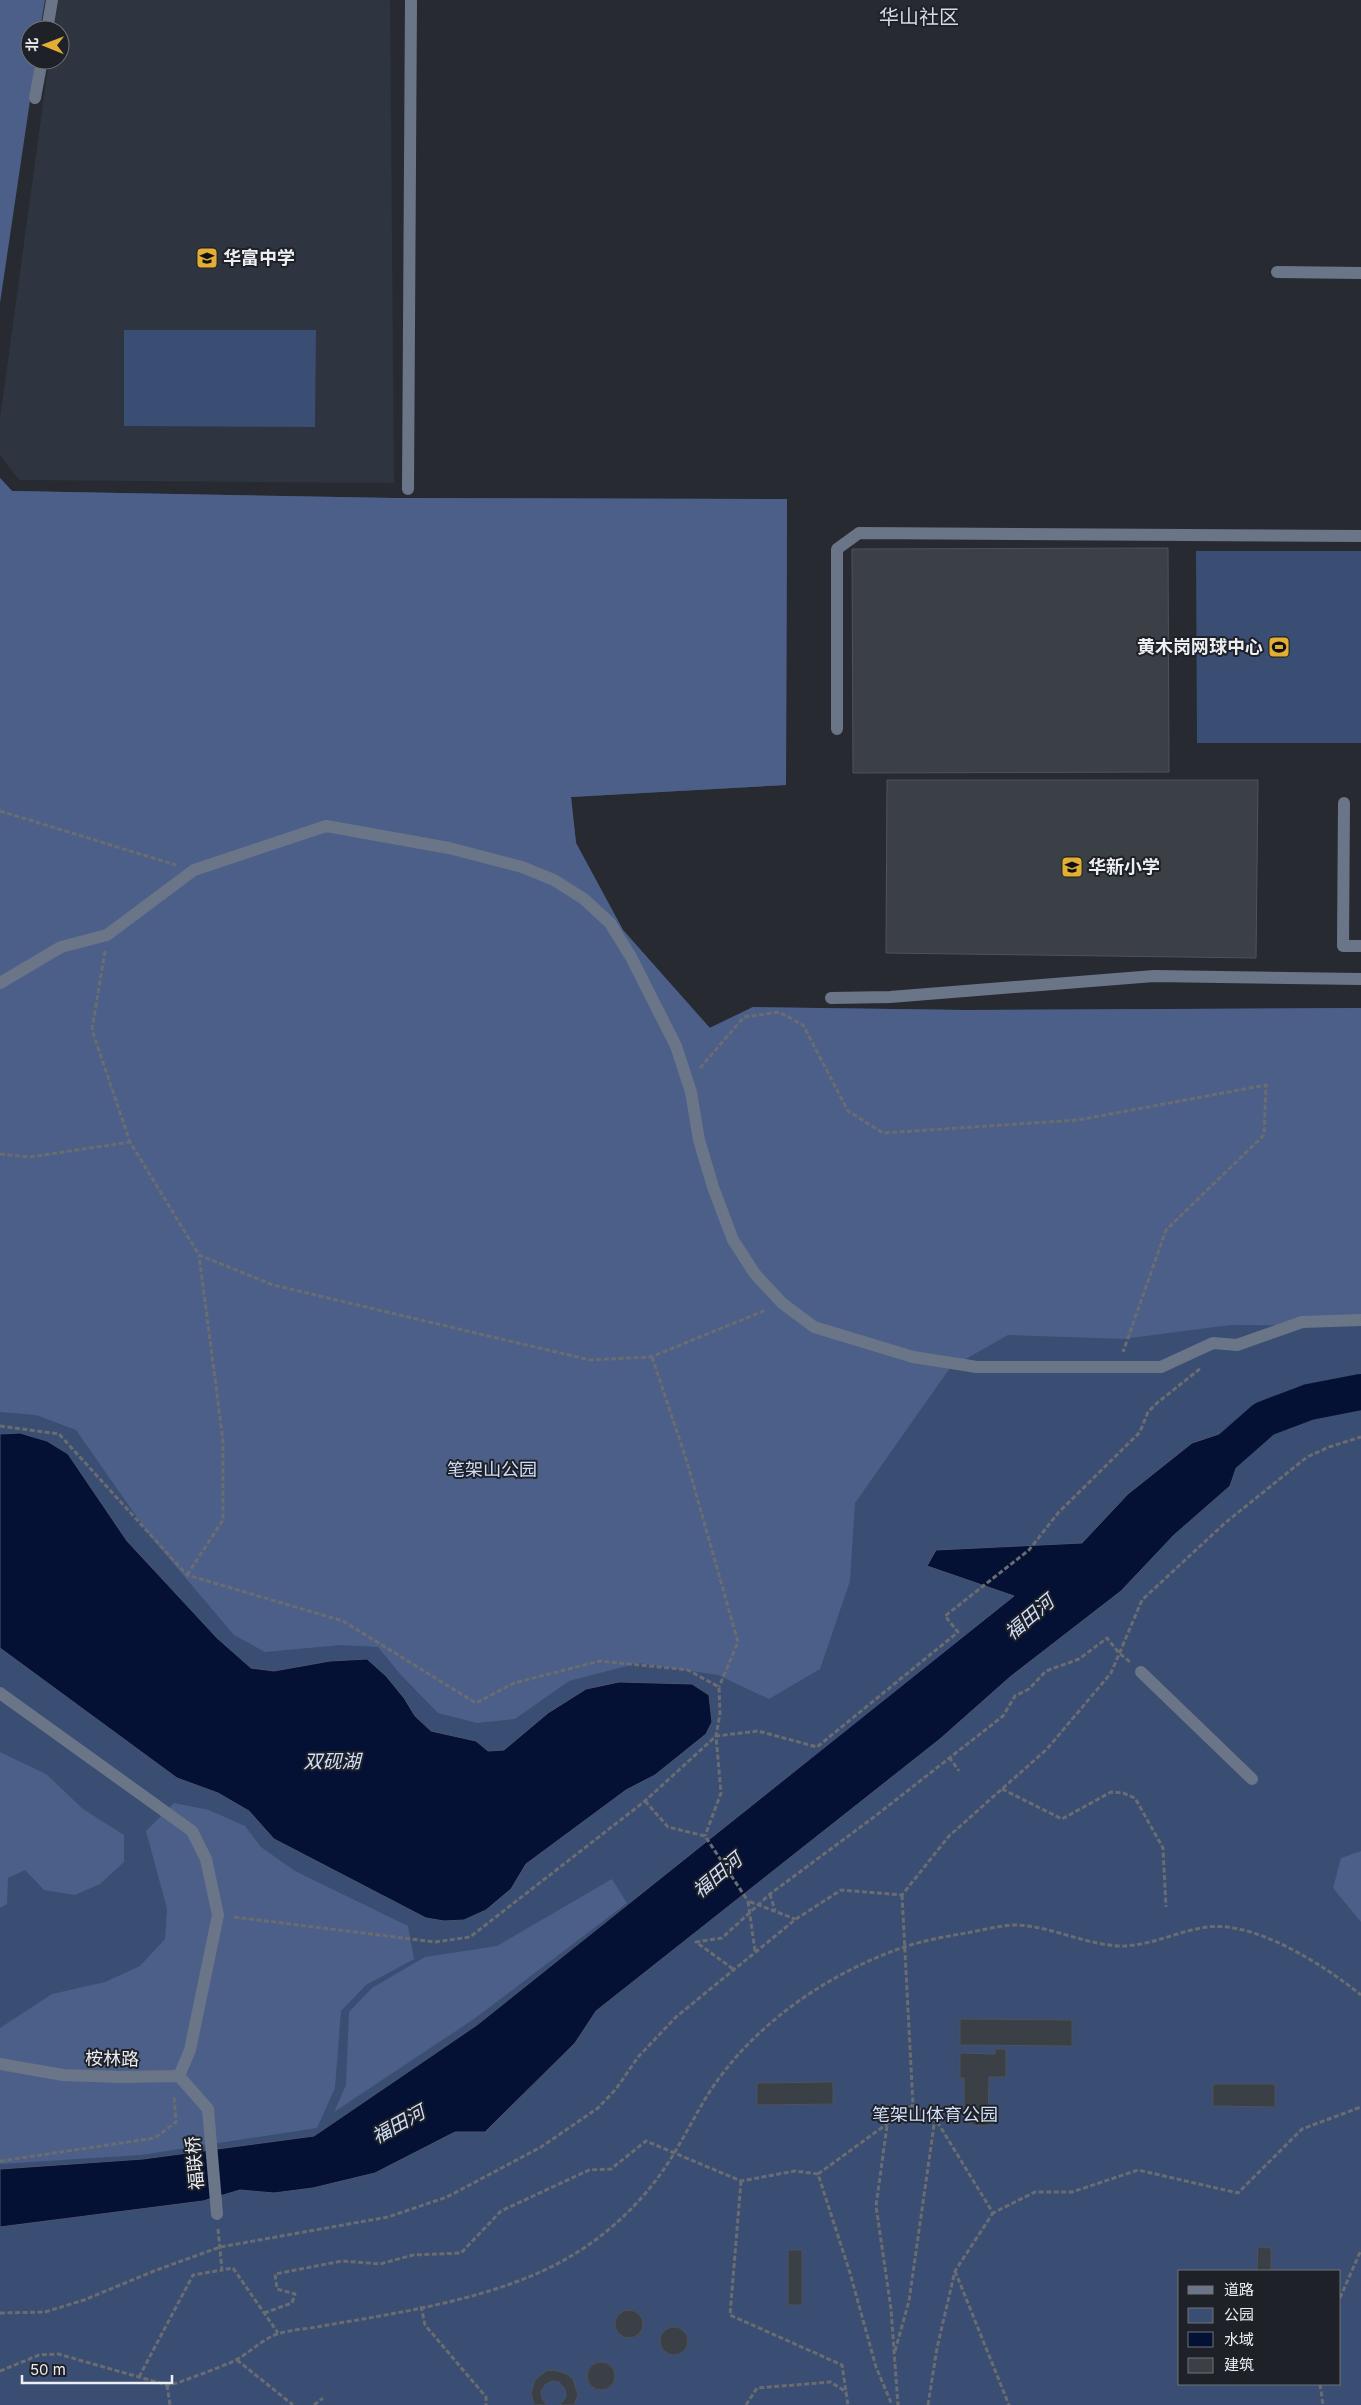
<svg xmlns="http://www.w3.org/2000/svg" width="1361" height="2405" font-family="Inter,'Noto Sans SC',sans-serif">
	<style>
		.built { fill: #2e3440 }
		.green { fill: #3a4d72; fill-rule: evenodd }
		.forest { fill: #4c5f88 }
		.water { fill: #051134; stroke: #4a536d }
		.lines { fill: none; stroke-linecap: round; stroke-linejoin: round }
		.river { stroke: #051134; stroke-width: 36 }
		.building { fill: #3b3f46; stroke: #4e5259 }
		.path { stroke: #696c71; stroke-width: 3; stroke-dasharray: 5 2.5; stroke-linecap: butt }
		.minor { stroke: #6b7588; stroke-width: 12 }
		.labels { text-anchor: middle; stroke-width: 4; stroke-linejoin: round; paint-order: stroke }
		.poi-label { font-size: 18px; font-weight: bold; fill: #eceef2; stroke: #1e2127; text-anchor: start }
		.park-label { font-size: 18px; fill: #d0def9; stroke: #1e2127 }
		.street-label { font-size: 18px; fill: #eceef2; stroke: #1e2127 }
		.water-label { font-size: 19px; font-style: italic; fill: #d0def9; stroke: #1e2127 }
		.quarter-label { font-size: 20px; fill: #d5d9e2; stroke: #1e2127 }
	</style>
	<rect width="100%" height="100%" fill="#272b31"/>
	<path class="built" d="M56,0h334l4,483 -375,-3 -19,-25v-36l49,-359h11v-30h-7z"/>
	<g class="green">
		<path d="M124,330h192l-1,97 -191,-1z"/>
		<path d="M0,478l12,13 382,7 393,1 -1,286 -215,12 5,46 47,87 86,98 44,-21 212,3 396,-2v1397h-1361zM1180,2271h160v113h-160z"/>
		<path d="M1196,551h165v192h-164z"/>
	</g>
	<g class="forest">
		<path d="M0,0h45l-5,30h-10v30h6l-36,243z"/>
		<path d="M0,478l12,13 382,7 393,1 -1,286 -215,12 5,46 47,87 87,98 43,-21 212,3 396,-2v318l-131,-1 -107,14 -115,-4 -58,33 -95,135 -5,78 -30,88 -51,30 -51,-24 -80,-12 -69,18 -54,38 -38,4 -39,-10 -38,-39 -22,-27 -37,-2 -76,7 -31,-17 -84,-99 -74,-106 -40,-15 -36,-3z"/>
		<path d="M0,1752l46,22 37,35 41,26v27l-24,22 -25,11 -31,-5 -19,-20 -17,8 -1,26 -7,4z"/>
		<path d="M174,1803l35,7 36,16 16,21 34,24 113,55 6,33 -48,26 -25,26 -6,77 -18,40 -176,27 -141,9v-136l52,-34 53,-12 35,-16 25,-27 2,-30 -21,-78z"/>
		<path d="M1361,1851v71l-28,-34 8,-30z"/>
		<path d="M612,1879l15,24 -153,116 -140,93 12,-27 3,-73 23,-24 53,-31 72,-11z"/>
	</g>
	<g class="water">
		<path d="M20,1433l27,8 21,13 59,87 90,97 34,30 23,3 56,-10 37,-2 19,17 18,22 11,18 16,15 45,10 12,10 16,-1 44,-37 38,-24 33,-7 73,2 17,11 3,27 -6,12 -51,41 -29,15 -100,74 -15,25 -25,21 -22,10 -20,1 -18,-3 -152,-79 -25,-28 -31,-18 -41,-15 -177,-130v-214z"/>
		<path d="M1222,1433l19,21 -11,32 -56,49 -53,56 -111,86 -70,62 -344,272 -21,32 -90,89h-30l-80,41 -62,15 -39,5 -34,-3 -37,11 -203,26v-58l143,-10 171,-23 163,-111 537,-429 -87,-30 9,-16 146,-7 46,-49 64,-51z"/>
	</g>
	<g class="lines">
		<path class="river" d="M1197,1478l67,-59 45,-17 52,-10"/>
	</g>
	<g class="building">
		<path d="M1168,548l1,224 -316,1 -1,-224z"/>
		<path d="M887,780h371l-2,178 -370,-5z"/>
		<path d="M960,2019l112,1v26l-112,-1z"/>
		<path d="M995,2049h11v28h-17l-1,49 -16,-1v-10h-8v-37h-4v-25l35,1z"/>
		<path d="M833,2082v22l-76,1v-22z"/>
		<path d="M1213,2084h62v23l-62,-1z"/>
		<path d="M1258,2247l13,1v23h-14z"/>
		<rect x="788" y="2250" width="14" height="55"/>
		<circle cx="629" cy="2324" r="14"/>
		<circle cx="674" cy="2341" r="14"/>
		<circle cx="601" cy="2376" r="14"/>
		<path d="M554,2370l13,4 6,5 5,16 -4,10h-14l6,-8 -1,-8 -6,-7 -7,-1 -7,4 -4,6 1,8 5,6h-13l-3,-12 4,-13 11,-9z"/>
	</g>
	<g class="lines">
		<g class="path">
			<path d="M0,811l176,54"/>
			<path d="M105,951l-13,79 38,112 69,113 74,30 317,75 61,-3 115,-47"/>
			<path d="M700,1068l44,-51 35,-5 24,13 45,86 35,22 195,-13 188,-35 -2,50 -98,95 -43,122"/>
			<path d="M0,1154l30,3 100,-15"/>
			<path d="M652,1357l35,105 51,180 -19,45"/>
			<path d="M0,1426l59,8 128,141 156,46 133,82 38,-20 86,-22 88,9 31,17 1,27 -4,22 5,57 -16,43"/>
			<path d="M187,1575l36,-55v-79l-24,-186"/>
			<path d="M949,1757l10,14"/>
			<path d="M1002,1789l60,30 49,-27 12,1 12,5 28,50 3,59"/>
			<path d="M645,1801l23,26 37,9 43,65"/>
			<path d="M770,1894l5,17"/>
			<path d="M234,1917l201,25 35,-5 175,-136 71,-65 42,-5 59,16 141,-115 -13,-16 84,-66 29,-37 82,-81 8,-20 9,-9 44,-35"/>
			<path d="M755,1951l-7,-50 47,18"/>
			<path d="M733,1969l-37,-27 26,-4 48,-44 104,-77 129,-101 12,-20 14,-7 17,-18 33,-12 28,-21 12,15 11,9"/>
			<path d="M913,2105l22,13 58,95 42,-21h37l66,-22 100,23 64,-64 59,-22"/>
			<path d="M887,2126l-11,80 15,103 7,96"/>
			<path d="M0,2161l155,-23 21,-16 -2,-26"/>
			<path d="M818,2174l95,-69 -11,-210"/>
			<path d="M741,2181l-11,134 112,50 4,27"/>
			<path d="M218,2229l4,41 11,-2 45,65"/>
			<path d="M955,2271l54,134"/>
			<path d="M1340,2298l21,-48"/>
			<path d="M421,2306l4,19 61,72v8"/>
			<path d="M0,2313l45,-1 39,-12 70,-29 66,-24 168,-30 59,-20 94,-50 57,-39 18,-19 22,-32 38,-40 120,-98 45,-29 61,5 47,-59 98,-87 64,-76 31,-73 83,-77 82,-66 22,-10 32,-10"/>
			<path d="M264,2313l28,-10 3,-9 -18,-5 -2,-15 67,-13 38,3 33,-9 48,-2 40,-42 88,-41 22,-1 35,-28 95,40 54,-10 23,3 32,99 26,94 16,38"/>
			<path d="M895,2351l14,-50 26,-183"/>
			<path d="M237,2360l56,45"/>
			<path d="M0,2371l39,-16 19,-1 109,31 10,-2c19,-7 39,-14 57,-22 16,-8 30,-24 47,-28 13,-4 28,-4 41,-7 81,-14 179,-28 249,-70 44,-26 80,-63 105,-106 11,-18 20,-36 31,-54 42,-67 112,-117 186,-145 23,-9 49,-14 73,-18 16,-3 32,-7 47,-8 37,0 71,20 108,21 28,0 53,-13 80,-18 49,-11 123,37 160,67"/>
			<path d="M139,2377l54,-102 29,-5"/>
			<path d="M1320,2384l3,21"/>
			<path d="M167,2385l3,20"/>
			<path d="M314,2405l9,-7"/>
			<path d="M746,2405l11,-17 74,-6 15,10 2,13"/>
			<path d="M928,2405l9,-57 18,-77 38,-58"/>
		</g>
		<g class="minor">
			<path d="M47,30l5,-30"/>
			<path d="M35,98l7,-38"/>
			<path d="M1277,272l84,1"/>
			<path d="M408,489l3,-489"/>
			<path d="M837,729v-180l22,-16 502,3"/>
			<path d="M1344,803l-1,143h18"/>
			<path d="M0,983l61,-36 46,-12 87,-65 132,-44 123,22 73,19 32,13 30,19 26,24 21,34 45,89 15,46 8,48 14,47 20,53 22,34 27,29 32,24 99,30 64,10h184l52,-24 24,2 65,-23 59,-2"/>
			<path d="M831,998l59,-1 264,-21 207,3"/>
			<path d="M1141,1672l111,107"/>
			<path d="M0,1693l192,138 14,28 12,56 -28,135 -11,26"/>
			<path d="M0,2064l63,11 57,2 59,-1 29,33 9,105"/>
		</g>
	</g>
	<defs>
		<g id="school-square" transform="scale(1.125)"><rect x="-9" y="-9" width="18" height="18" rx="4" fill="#e2ae34" stroke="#1e2127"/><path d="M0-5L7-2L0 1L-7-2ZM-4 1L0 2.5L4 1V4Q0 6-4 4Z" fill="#111"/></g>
		<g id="stadium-square" transform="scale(1.125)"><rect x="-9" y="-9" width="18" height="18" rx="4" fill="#e2ae34" stroke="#1e2127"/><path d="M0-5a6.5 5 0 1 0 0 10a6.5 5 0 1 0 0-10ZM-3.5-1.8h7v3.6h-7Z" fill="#111"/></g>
	</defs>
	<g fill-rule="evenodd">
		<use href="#school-square" x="207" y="258"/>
		<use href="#stadium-square" x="1279" y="647"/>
		<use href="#school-square" x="1072" y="867"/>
	</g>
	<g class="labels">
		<g class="poi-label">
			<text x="223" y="264">华富中学</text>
			<text x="1263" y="653" text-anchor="end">黄木岗网球中心</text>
			<text x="1088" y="873">华新小学</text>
		</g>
		<g class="park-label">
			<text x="492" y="1476">笔架山公园</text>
			<text x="935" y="2121">笔架山体育公园</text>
		</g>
		<g class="street-label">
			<text transform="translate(112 2059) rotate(1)" y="6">桉林路</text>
			<text transform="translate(195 2163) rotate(-95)" y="6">福联桥</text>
		</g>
		<g class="water-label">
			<text transform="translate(1029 1617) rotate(-40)" y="7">福田河</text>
			<text x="332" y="1768">双砚湖</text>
			<text transform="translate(717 1875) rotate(-40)" y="7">福田河</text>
			<text transform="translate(398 2124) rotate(-29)" y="7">福田河</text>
		</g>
		<g class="quarter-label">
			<text x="919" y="24">华山社区</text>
		</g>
	</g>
	<rect x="1178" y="2270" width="162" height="115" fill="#1e2127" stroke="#707378"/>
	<rect x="1188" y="2286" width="25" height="8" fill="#6b7588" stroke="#707378"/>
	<text x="1224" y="2295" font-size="15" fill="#eceef2">道路</text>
	<rect x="1188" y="2308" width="25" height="15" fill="#3a4d72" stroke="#707378"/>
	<text x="1224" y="2320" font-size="15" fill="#eceef2">公园</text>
	<rect x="1188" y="2332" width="25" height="15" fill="#051134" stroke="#707378"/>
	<text x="1224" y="2345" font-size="15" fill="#eceef2">水域</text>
	<rect x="1188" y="2358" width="25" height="15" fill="#3b3f46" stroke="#707378"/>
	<text x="1224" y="2370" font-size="15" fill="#eceef2">建筑</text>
	<g transform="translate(45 45) rotate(271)"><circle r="24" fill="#1e2127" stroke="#707378"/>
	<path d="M0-4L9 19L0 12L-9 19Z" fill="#e2ae34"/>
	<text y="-8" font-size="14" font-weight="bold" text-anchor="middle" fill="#eceef2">北</text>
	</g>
	<path d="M22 2375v8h150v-8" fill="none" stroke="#eceef2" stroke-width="2.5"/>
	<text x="30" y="2375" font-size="15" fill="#eceef2" stroke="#1e2127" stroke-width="4" paint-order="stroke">50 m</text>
</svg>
